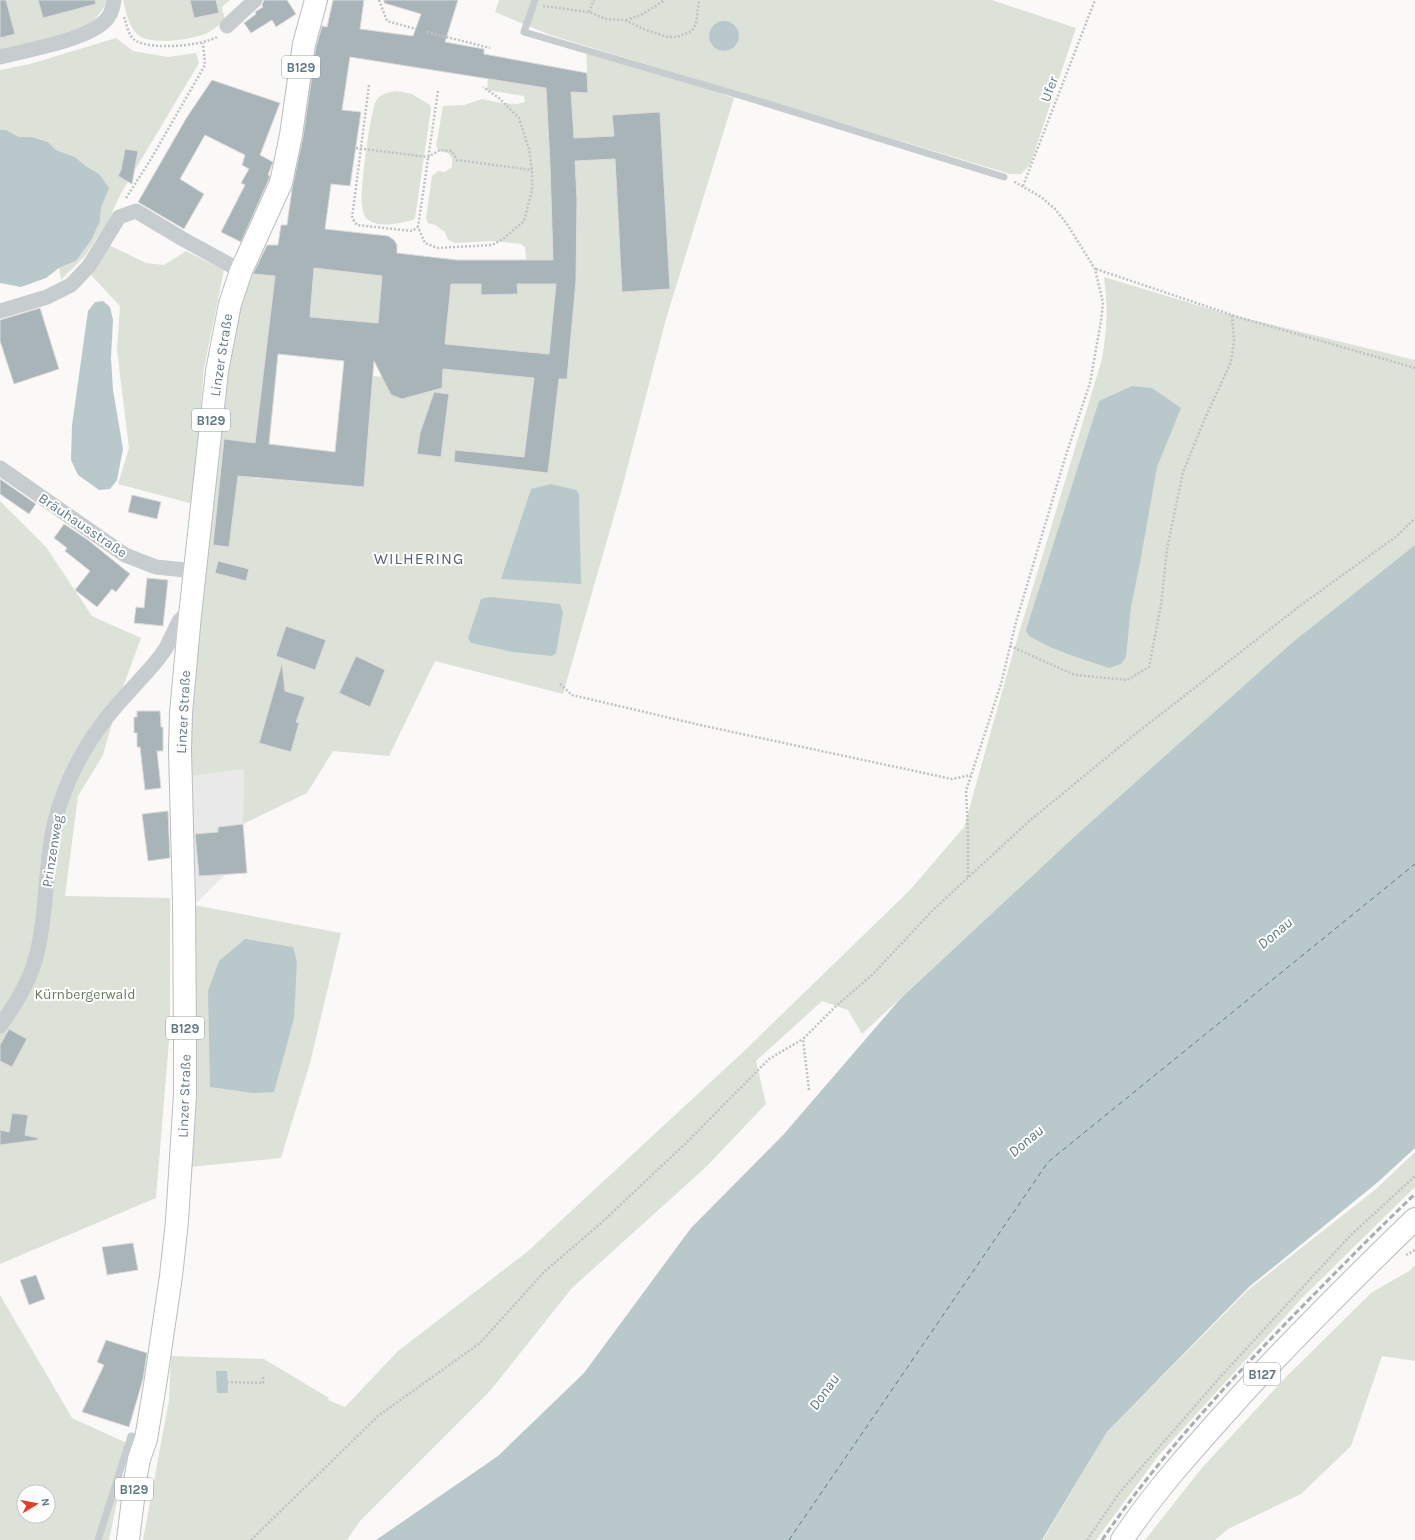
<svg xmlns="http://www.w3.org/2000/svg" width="1415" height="1540" font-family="Karla,sans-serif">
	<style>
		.built { fill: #e8e9e8 }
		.green { fill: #dce2d8; fill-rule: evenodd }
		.water { fill: #b9c9cb }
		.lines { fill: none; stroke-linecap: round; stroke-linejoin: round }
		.ferry { stroke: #5e787d; stroke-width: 1; stroke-dasharray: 5 4; stroke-linecap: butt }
		.building { fill: #a9b4b9; stroke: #dcdbd9; fill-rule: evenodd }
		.primary-casing { stroke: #b8bec1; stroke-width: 24 }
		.path { stroke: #bec2c4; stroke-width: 2.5; stroke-dasharray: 2 2; stroke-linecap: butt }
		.service { stroke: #c7cccf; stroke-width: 7 }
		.minor { stroke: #c7cccf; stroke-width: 15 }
		.primary { stroke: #fff; stroke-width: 22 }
		.rail { stroke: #a5aeb2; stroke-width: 3; stroke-dasharray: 6 3; stroke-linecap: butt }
		.labels { text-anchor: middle; stroke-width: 4; stroke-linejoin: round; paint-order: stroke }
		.shield { fill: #fff; stroke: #92a1a9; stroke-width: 1 }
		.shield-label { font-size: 13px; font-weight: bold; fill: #637984 }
		.street-label { font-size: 14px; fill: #637984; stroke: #fff }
		.park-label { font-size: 14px; fill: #6a7b62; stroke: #fff }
		.water-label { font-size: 15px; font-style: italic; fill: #5e787d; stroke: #fff }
		.quarter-label { font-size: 16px; letter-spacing: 1px; fill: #55666f; stroke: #fff }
	</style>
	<rect width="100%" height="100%" fill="#faf9f7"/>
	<path class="built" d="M244,769l-1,55 4,49 -22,2 -31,30 -3,-129z"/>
	<g class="green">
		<path d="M0,0h108v2l-15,20 -17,9 -76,20z"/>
		<path d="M123,0h107l-8,7 3,13c-6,5 -13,11 -20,14 -15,6 -57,12 -68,0 -9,-10 -11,-22 -14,-34z"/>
		<path d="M499,0h493l84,28 -46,137 -9,9h-11l-460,-139 -55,-23z"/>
		<path d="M116,38l17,13 35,6 28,-4 3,10 -79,132 -11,24 -24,37 -24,24 -2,-12 17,-7 16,-22 8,-18 1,-13 -14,-41 -12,-10 -19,-7 -8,-8 -16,-5h-13l-13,-7h-6v-60l30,-6z"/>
		<path d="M586,47l148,51 -68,221 -44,169 -59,206 -128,-33 -46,95 -56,-5 -26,42 -64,31 -25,3 25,-3 1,-55 -53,7 -1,-60 40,-366 19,-76 26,2 -24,202 113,9 9,-111 69,7 11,-123h4l-1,24h25l1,11 35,-1v-10h39l-7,70 -91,-9 -1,25 77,8 -10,79 -69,-7 -1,12 94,11 11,-94h8l9,-98 1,-42v-40l-6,-107 17,1z"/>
		<path d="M488,78l58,10 4,76 3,96h-27l-1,-13 -4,-3 -28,-3 -38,2 -7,-3 -3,-8 -10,-7 -7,-2 -2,-5 6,-42 6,-5 7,1 7,-5v-9l-4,-5 -8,-2 -4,-5 7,-40 21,-1 18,-6 19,4 16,1 8,-2 -1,-6 -37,-6z"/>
		<path d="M397,91l15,3 18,11 1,4 -16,109 -2,2c-14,3 -36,10 -48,-3 -1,-3 -3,-9 -3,-12 -2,-14 8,-93 14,-104 5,-8 13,-9 21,-10z"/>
		<path d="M109,245l37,18 18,2 22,-14 38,19 -20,98 -11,136 -75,-20 11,-36 -12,-98 3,-44 -31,-33z"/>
		<path d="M314,268l68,8 -4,47 -68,-6z"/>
		<path d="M1104,277l116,35 195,48v185l-121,96 -219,195 -213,198 -14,-24 -26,-9 -66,60 10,43 -60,63 -134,121 -82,103 -130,130 -13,19h-204l26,-140 2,-44 93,3 65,39 -1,2 17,7 53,-56 129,-99 215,-199 168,-163 54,-63 49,-174 89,-294c5,-31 6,-51 2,-82z"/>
		<path d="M0,501l46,46 46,69 49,22 -21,57 -17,60 -25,41 -13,100 105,2v131l-14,169 -156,66z"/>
		<path d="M194,905l147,28 -31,130 -29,95 -91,9z"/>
		<path d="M1415,1152v35l-113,111 -143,157 -63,85h-53l64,-108 141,-142 128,-101z"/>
		<path d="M1415,1265v96l-33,-5 -31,90 -50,48 -73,35 -13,11h-70l56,-71 83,-90 87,-86 38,-22z"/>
		<path d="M0,1295l72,123 57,26 -20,96h-109zM24,1492h24v24h-24z"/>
	</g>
	<g class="water">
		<circle cx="724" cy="36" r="15"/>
		<path d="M0,130h6l13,7h13l16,5 8,8 19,7 12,10 12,7 10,14 -8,20 -1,13 -8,18 -16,22 -17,7 -13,10 -25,9 -21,-4z"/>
		<path d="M103,301l7,6 3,13 -2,38 2,32 10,59 -6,31 -7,9 -11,1 -21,-15 -7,-15 1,-35 16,-114 7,-9z"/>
		<path d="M1132,386l20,2 29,20 -24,59 -17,96 -9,44 -5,50 -5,7 -12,4 -36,-12 -23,-9 -21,-11 -3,-6 73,-229z"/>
		<path d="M551,484l25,6 3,4 2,90 -80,-5 30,-90z"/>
		<path d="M1415,545v603l-37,34 -129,105 -142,145 -65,108h-666l122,-84 86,-83 107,-145 93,-94 117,-136 174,-162 219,-195z"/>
		<path d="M490,597l70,7 3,8 -7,41 -4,3 -39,-4 -42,-9 -3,-5 13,-39z"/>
		<path d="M245,939l48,8 4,15 -3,56 -20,74 -21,1 -43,-6 -2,-96 11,-30z"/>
		<path d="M227,1371l1,22h-11l-1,-22z"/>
	</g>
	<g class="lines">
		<path class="ferry" d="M789,1540l259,-378 367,-298"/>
	</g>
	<g class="building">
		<path d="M0,0h6l9,34 -15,4z"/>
		<path d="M38,0h57l1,4 -53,14z"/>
		<path d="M190,0h26l3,13 -25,5z"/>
		<path d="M264,0h23l9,14 -20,13 -4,-7 -21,13 -7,-10 12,-9 -1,-2 8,-5 -1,-2z"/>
		<path d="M333,0h31l-4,29 53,7 8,-22 -37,-11v-3h74l-13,42 39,7v5l103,19 1,20 -17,-1 3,46 40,-2 -2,-21 48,-3 10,177 -48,3 -7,-133 -40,2 2,38 -1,82 -9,98h-8l-11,94 -94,-11 1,-12 69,7 10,-79 -91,-9 -1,19 -40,11 -11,-4 -17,-34 -10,126 -126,-11 -9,71 -16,-2 11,-106 31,4 20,-167 -22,-2 14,-29h11l3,-20h6l5,-36 11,-52 13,-90 6,-21 5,1zM350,57l196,31 4,76 3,96h-96l-60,-7v-8l-3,-5 -6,-4 -63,-7 6,-45 19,2 11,-74 -19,-2zM314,268l68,8 -4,47 -68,-6zM451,284h30v11l37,-1 -1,-10h39l-7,70 -104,-10zM278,354l66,7 -9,91 -66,-8z"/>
		<path d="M212,80l68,23 -20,52 13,7 -5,13 2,1 -1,3 -28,63 -20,-10 24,-47 -4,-2 8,-14 -7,-4 3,-10 -40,-20 -25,44 24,15 -20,35 -46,-27 49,-85z"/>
		<path d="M125,149l13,2 -6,33 -14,-8 3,-6z"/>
		<path d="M40,308l19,61 -45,15 -14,-43v-21z"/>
		<path d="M434,392l15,2 -8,63 -24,-3 3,-21z"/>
		<path d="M0,479l36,25 -7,10 -29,-20z"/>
		<path d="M132,495l29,7 -4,17 -29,-7z"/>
		<path d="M64,524l24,16 42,34 -14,18 -4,-3 -15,18 -22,-17 15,-19 -25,-20 2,-3 -13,-10z"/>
		<path d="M218,561l31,8 -3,12 -31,-8z"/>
		<path d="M147,578l21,2 -5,46 -29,-3 2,-16 8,1z"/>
		<path d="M286,626l40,14 -11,30 -39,-14z"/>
		<path d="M356,656l29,14 -15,37 -31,-14z"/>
		<path d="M282,663l3,28 20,6 -9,25 3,1 -8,29 -32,-9z"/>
		<path d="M137,711h23l1,16h2v24h-6l4,37 -16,2 -5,-43h-3v-14h-3v-16h3z"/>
		<path d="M168,811l2,47 -22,3 -6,-47z"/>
		<path d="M243,824l4,49 -48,3 -4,-42 23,-2v-5z"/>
		<path d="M9,1029l18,10 -15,28 -12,-6v-16z"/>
		<path d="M12,1113l16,2 -3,20 13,3v2l-38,5v-15l9,2z"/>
		<path d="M133,1243l5,27 -31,5 -5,-28z"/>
		<path d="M36,1275l9,24 -16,6 -9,-25z"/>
		<path d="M106,1340l41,13 -4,26 -14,48 -47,-15 22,-47 -7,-3z"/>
	</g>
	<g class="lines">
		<g class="primary-casing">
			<g id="primary">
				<path d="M128,1540l8,-65 3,-16 7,-20 9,-54 16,-109 6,-55 8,-126v-61l-1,-132 -4,-152 1,-37 9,-98 27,-244 13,-67 11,-33 40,-88 10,-48 13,-91 12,-44"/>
				<path d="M1122,1540c36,-54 80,-101 123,-149 55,-59 112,-116 170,-172"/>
			</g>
		</g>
		<g class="path">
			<path d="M379,0l8,21 29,8"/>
			<path d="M543,6l46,6 17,7 19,1 21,10 22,7h9l15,-6 4,-7 3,-24"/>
			<path d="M589,12l5,-12"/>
			<path d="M124,17c3,8 4,19 12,24 17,9 65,5 81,-4"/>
			<path d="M626,20l15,-5 24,-15"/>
			<path d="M427,32l63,16"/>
			<path d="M369,85l-17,133 5,7 55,6 6,-4"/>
			<path d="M438,91l-20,136 7,16 12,5 55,-3 11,-6 21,-18 8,-31v-20l-3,-21 -10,-31 -20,-20 -16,-11"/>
			<path d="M356,148l72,9 12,-7 12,1 5,9 75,10"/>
			<path d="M1023,186l72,-186"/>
			<path d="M126,198l25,-39 54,-94 -2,-22"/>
			<path d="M1096,269l142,48 177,51"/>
			<path d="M1010,646l65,29 52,5 22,-13 12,-62 6,-56 16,-77 23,-56 25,-54 3,-22 -2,-25"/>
			<path d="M560,684l12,11 128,30 252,54 19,-4"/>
			<path d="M968,877v-45l-2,-41 35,-107 15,-62 49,-164 25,-75 11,-62 2,-18 -8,-34 -28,-45 -12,-15 -14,-12 -28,-16"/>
			<path d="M809,1090l-6,-51 33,-33 36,-31 60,-64 96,-89 106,-87 167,-130 96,-69 18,-18"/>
			<path d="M1406,1255l9,-5"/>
			<path d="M227,1382l36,1v-7h1"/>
			<path d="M251,1540l127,-124 102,-73 64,-71 56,-48 84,-79 85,-86 34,-20"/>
			<path d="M1087,1540l33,-48 102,-117 127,-138 66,-61"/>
		</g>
		<g class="service">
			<path d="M535,0l-11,32 225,66 255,79"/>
			<path d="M98,1540l33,-104 13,3"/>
		</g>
		<g class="minor">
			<path d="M227,26l28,-26"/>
			<path d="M0,57c27,-7 83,-16 104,-35 6,-5 9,-14 10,-22"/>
			<path d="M0,311l47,-14 24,-12 18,-19 30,-49 17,-6 45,27 60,33"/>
			<path d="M0,468l125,87 31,12 39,4"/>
			<path d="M0,1026c16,-22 31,-46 37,-73 11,-43 7,-89 18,-132 11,-43 34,-84 63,-117 14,-16 28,-30 41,-46l7,-10 13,-27 5,-5 6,-1"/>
		</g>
		<use href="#primary" class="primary"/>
		<path class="rail" d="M1102,1540c54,-79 119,-150 186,-219 42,-43 84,-86 127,-127"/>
	</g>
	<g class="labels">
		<g class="shield">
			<rect x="282" y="56" width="38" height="22" rx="3"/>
			<rect x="192" y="409" width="38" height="22" rx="3"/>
			<rect x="166" y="1017" width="38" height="22" rx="3"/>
			<rect x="1244" y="1363" width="36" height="22" rx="3"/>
			<rect x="115" y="1478" width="38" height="22" rx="3"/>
		</g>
		<g class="shield-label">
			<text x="301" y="72">B129</text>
			<text x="211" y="425">B129</text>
			<text x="185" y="1033">B129</text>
			<text x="1262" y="1379">B127</text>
			<text x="134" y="1494">B129</text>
		</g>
		<g class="street-label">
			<text transform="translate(1049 89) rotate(-69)" y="5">Ufer</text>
			<text transform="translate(221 355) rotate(-81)" y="5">Linzer Straße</text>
			<text transform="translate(83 525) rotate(34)" y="5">Bräuhausstraße</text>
			<text transform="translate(183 712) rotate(-87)" y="5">Linzer Straße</text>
			<text transform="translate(52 851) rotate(-81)" y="5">Prinzenweg</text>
			<text transform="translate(184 1096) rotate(-88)" y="5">Linzer Straße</text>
		</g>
		<g class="park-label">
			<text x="85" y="999">Kürnbergerwald</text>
		</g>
		<g class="water-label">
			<text transform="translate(1275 933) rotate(-40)" y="5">Donau</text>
			<text transform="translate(1026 1141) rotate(-40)" y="5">Donau</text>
			<text transform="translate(824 1392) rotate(-54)" y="5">Donau</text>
		</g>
		<g class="quarter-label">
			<text x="419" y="564">WILHERING</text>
		</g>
	</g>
	<g transform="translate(36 1504) rotate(80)"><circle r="19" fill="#ffffff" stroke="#c1c9ce"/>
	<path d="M0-3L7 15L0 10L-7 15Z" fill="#ed3b23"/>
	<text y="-6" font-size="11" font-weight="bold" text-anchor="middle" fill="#637984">N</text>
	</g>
</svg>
